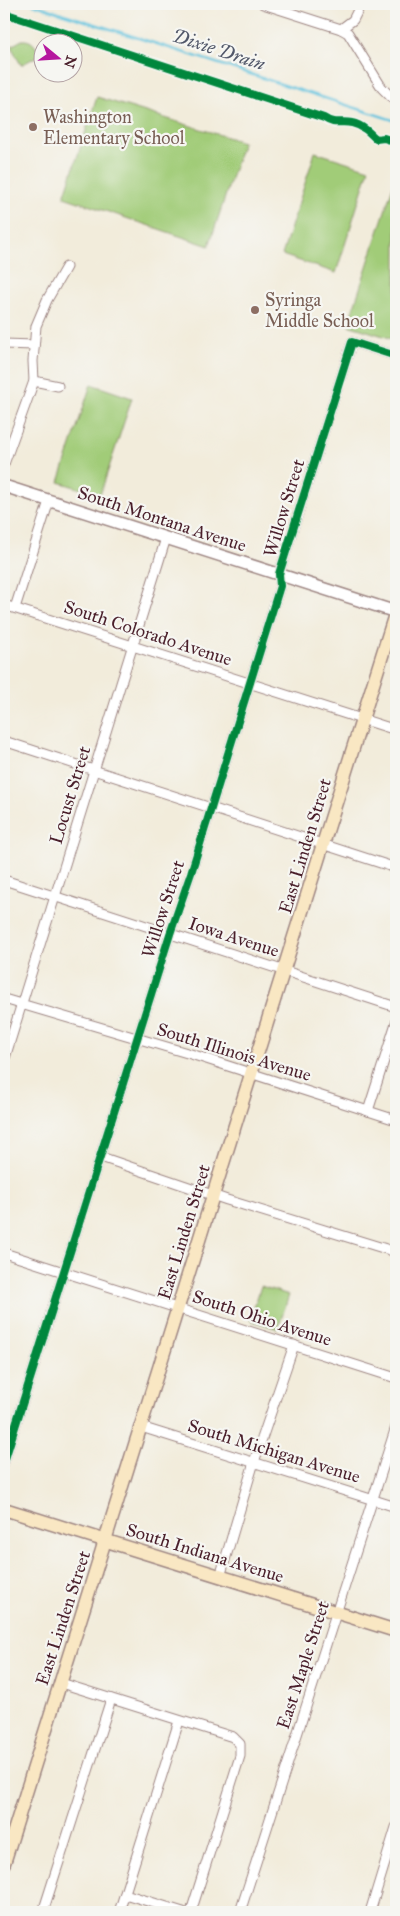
<svg xmlns="http://www.w3.org/2000/svg" width="400" height="1916" font-family="'IM FELL Great Primer',serif">
	<style>
		.green { fill: #a1cc78; stroke: #767652 }
		.lines { fill: none; stroke-linecap: round; stroke-linejoin: round }
		.stream { stroke: #60c3de; stroke-width: 2.5 }
		.minor-casing { stroke: #9e8683; stroke-width: 11 }
		.tertiary-casing { stroke: #9e8683; stroke-width: 14 }
		.secondary-casing { stroke: #9e8683; stroke-width: 15 }
		.minor { stroke: #fff; stroke-width: 9 }
		.tertiary { stroke: #fff; stroke-width: 11 }
		.secondary { stroke: #f9e7c3; stroke-width: 12 }
		.cycleway-casing { stroke: #f6f6f2; stroke-width: 11 }
		.cycleway { stroke: #00873e; stroke-width: 8 }
		.education-dot { fill: #8d6e63; stroke: #f6f6f2; stroke-width: 2 }
		.labels { text-anchor: middle; stroke-width: 4.5; stroke-linejoin: round; paint-order: stroke }
		.education-label { font-size: 18px; fill: #785e54; stroke: #f6f6f2; text-anchor: start }
		.street-label { font-size: 18px; fill: #4a1f2b; stroke: #f6f6f2 }
		.water-label { font-size: 19px; font-style: italic; fill: #52586a; stroke: #f6f6f2 }
	</style>
	<rect width="100%" height="100%" fill="#f6f6f2"/>
	<filter id="ink" filterUnits="userSpaceOnUse"><feTurbulence type="fractalNoise" baseFrequency=".02" numOctaves="2"/><feDisplacementMap in="SourceGraphic" scale="10" xChannelSelector="R" yChannelSelector="G"/><feConvolveMatrix kernelMatrix="1 2 1 2 8 2 1 2 1" color-interpolation-filters="sRGB"/></filter>
	<filter id="wash" filterUnits="userSpaceOnUse"><feTurbulence type="fractalNoise" baseFrequency=".0096" numOctaves="4" result="noise"/><feDisplacementMap in="SourceGraphic" scale="20" xChannelSelector="R" yChannelSelector="G"/><feGaussianBlur stdDeviation="1.12" result="paint"/><feColorMatrix in="noise" values="0 0 0 0 0 0 0 0 0 0 0 0 0 0 0 0 0 1.4 0 .05"/><feComposite in="paint" operator="in"/></filter>
	<g filter="url(#wash)">
		<rect width="100%" height="100%" fill="#f2ecdb"/>
		<g class="green">
			<path d="M22,40c11,-1 14,7 18,15l-19,10 -10,-19z"/>
			<path d="M97,97l146,45 -34,104 -145,-49z"/>
			<path d="M315,152l54,17 -33,104 -54,-18z"/>
			<path d="M396,177v163l-48,-15z"/>
			<path d="M91,384l41,14 -32,97 -41,-13z"/>
			<path d="M261,1286l28,9 -11,34 -28,-9z"/>
		</g>
		<g class="lines">
			<path class="stream" d="M33,4l363,117"/>
		</g>
	</g>
	<g filter="url(#ink)">
		<g class="lines">
			<g class="minor-casing">
				<g id="minor">
					<path d="M263,4l78,25 7,4 34,55 14,14"/>
					<path d="M341,29l12,-9 8,-16"/>
					<path d="M4,344l30,1"/>
					<path d="M34,381l24,5"/>
					<path d="M4,464l30,-83 -1,-20 3,-35 11,-26 19,-33"/>
					<path d="M4,605l392,125"/>
					<path d="M15,608l34,-107"/>
					<path d="M4,741l392,127"/>
					<path d="M4,880l392,127"/>
					<path d="M4,999l190,56 202,65"/>
					<path d="M4,1061l162,-523"/>
					<path d="M368,1111l28,-88"/>
					<path d="M101,1157l126,43 169,52"/>
					<path d="M4,1253l392,125"/>
					<path d="M141,1427l255,80"/>
					<path d="M4,1462l166,-528 21,-61 89,-287 -1,-12 73,-232 44,14"/>
					<path d="M220,1577l34,-115 40,-117"/>
					<path d="M61,1683l172,54 7,7v12l-49,156"/>
					<path d="M125,1894l58,18"/>
					<path d="M43,1912l68,-213"/>
					<path d="M119,1912l60,-191"/>
					<path d="M240,1912l156,-485"/>
					<path d="M370,1912l26,-85"/>
				</g>
			</g>
			<g class="tertiary-casing">
				<path id="tertiary" d="M4,486l392,126"/>
			</g>
			<g class="secondary-casing">
				<g id="secondary">
					<path d="M4,1509l392,122"/>
					<path d="M4,1863l392,-1252"/>
				</g>
			</g>
			<use href="#minor" class="minor"/>
			<use href="#tertiary" class="tertiary"/>
			<use href="#secondary" class="secondary"/>
			<g class="cycleway-casing">
				<g id="cycleway">
					<path d="M4,13l320,105c12,8 15,2 28,5 10,2 17,9 24,16l8,-1 12,4"/>
					<path d="M4,1462l166,-528 21,-61 89,-287 -1,-12 73,-232 44,14"/>
				</g>
			</g>
			<use href="#cycleway" class="cycleway"/>
		</g>
	</g>
	<g class="education-dot">
		<circle cx="33" cy="127" r="5"/>
		<circle cx="255" cy="310" r="5"/>
	</g>
	<g class="labels">
		<g class="education-label">
			<text x="43" y="123">Washington<tspan x="43" dy="21">Elementary School</tspan></text>
			<text x="265" y="306">Syringa<tspan x="265" dy="21">Middle School</tspan></text>
		</g>
		<g class="street-label">
			<text transform="translate(284 508) rotate(-73)" y="6">Willow Street</text>
			<text transform="translate(162 519) rotate(18)" y="6">South Montana Avenue</text>
			<text transform="translate(148 633) rotate(18)" y="6">South Colorado Avenue</text>
			<text transform="translate(70 795) rotate(-73)" y="6">Locust Street</text>
			<text transform="translate(305 846) rotate(-73)" y="6">East Linden Street</text>
			<text transform="translate(163 909) rotate(-72)" y="6">Willow Street</text>
			<text transform="translate(234 937) rotate(18)" y="6">Iowa Avenue</text>
			<text transform="translate(234 1052) rotate(17)" y="6">South Illinois Avenue</text>
			<text transform="translate(184 1232) rotate(-73)" y="6">East Linden Street</text>
			<text transform="translate(262 1318) rotate(18)" y="6">South Ohio Avenue</text>
			<text transform="translate(274 1451) rotate(17)" y="6">South Michigan Avenue</text>
			<text transform="translate(205 1553) rotate(17)" y="6">South Indiana Avenue</text>
			<text transform="translate(63 1618) rotate(-72)" y="6">East Linden Street</text>
			<text transform="translate(303 1665) rotate(-72)" y="6">East Maple Street</text>
		</g>
		<g class="water-label">
			<text transform="translate(219 49) rotate(18)" y="7">Dixie Drain</text>
		</g>
	</g>
	<rect width="400" height="1916" fill="none" stroke="#f6f6f2" stroke-width="20"/>
	<g transform="translate(58 58) rotate(108)"><circle r="24" fill="#f6f6f2" stroke="#b1a0a2"/>
	<path d="M0-4L9 19L0 12L-9 19Z" fill="#b5179e"/>
	<text y="-8" font-size="14" font-weight="bold" text-anchor="middle" fill="#4a1f2b">N</text>
	</g>
</svg>
